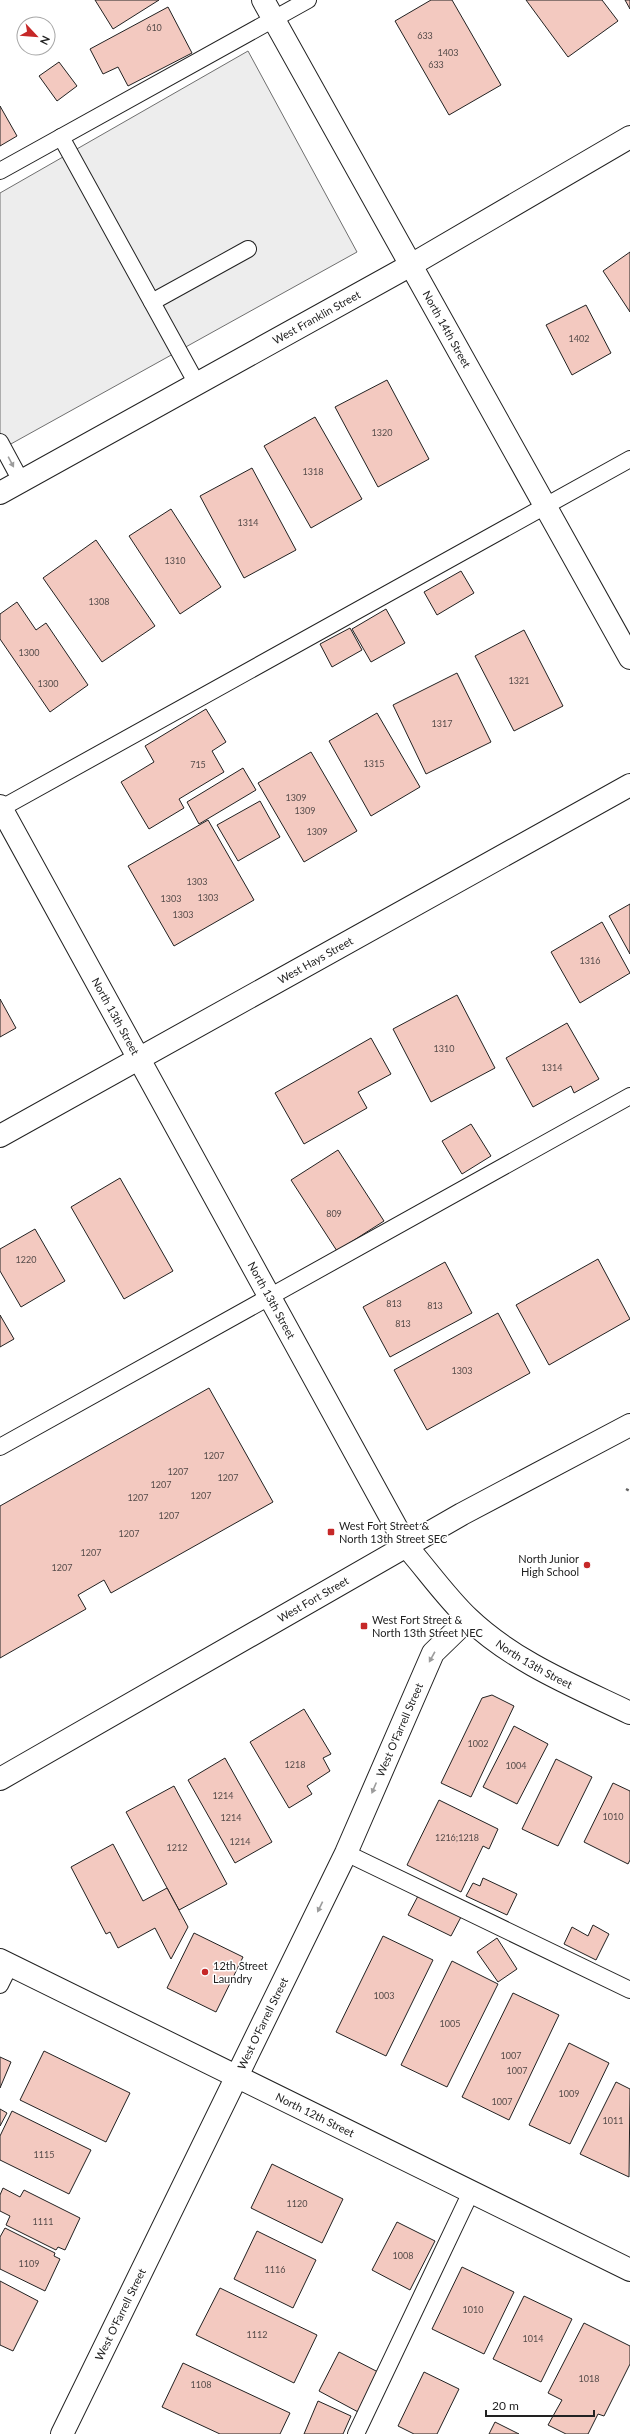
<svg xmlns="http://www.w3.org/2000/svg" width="630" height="2434" font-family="Lato,sans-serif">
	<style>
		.parking { fill: #ededed; stroke: #6f6f6f }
		.building { fill: #f3c9c0; stroke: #222 }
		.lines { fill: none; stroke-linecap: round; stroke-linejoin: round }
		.service-casing { stroke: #222; stroke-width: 18 }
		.minor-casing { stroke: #222; stroke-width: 24 }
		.tertiary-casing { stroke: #222; stroke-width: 24 }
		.path { stroke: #646464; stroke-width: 2.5; stroke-dasharray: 3 2; stroke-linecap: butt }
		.service { stroke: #fff; stroke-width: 16 }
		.minor { stroke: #fff; stroke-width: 22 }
		.tertiary { stroke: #fff; stroke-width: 22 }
		.oneway { fill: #9c9c9c }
		.poi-dot { fill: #c62828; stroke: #fff; stroke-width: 1.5 }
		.labels { text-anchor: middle; stroke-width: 3; stroke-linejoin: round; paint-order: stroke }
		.number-label { font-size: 9px; fill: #564c4a }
		.street-label { font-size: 11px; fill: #222; stroke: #fff }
		.poi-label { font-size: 11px; fill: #222; stroke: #fff; text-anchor: start }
	</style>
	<rect width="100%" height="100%" fill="#fff"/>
	<path class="parking" d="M248,51l109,201 -357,198v-257z"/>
	<g class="building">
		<path d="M95,0h64l-46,29z"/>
		<path d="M431,0h21l49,85 -52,30 -54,-94z"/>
		<path d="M526,0h76l16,21 -50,36z"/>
		<path d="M625,0h5v9z"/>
		<path d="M168,7l24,46 -64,33 -10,-19 -15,7 -13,-25z"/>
		<path d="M59,62l18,24 -20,15 -18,-25z"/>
		<path d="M0,106l17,30 -17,10z"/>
		<path d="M630,252v60l-27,-41z"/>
		<path d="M586,305l25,48 -39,22 -26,-50z"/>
		<path d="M387,380l42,79 -51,28 -43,-80z"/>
		<path d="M315,417l47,82 -51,29 -47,-82z"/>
		<path d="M252,468l44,82 -52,28 -44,-82z"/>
		<path d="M171,509l50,78 -41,27 -51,-78z"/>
		<path d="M96,540l59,86 -53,36 -59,-84z"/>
		<path d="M461,571l13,22 -37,22 -13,-23z"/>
		<path d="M17,602l19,28 10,-7 42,62 -38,27 -50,-73v-25z"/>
		<path d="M386,609l19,34 -34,19 -19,-33z"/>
		<path d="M350,628l12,22 -30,17 -12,-23z"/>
		<path d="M524,630l39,76 -49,25 -39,-75z"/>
		<path d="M457,673l34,69 -65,32 -33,-69z"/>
		<path d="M206,709l20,33 -14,9 12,21 -45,27 5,9 -35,21 -28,-47 33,-20 -9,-16z"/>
		<path d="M377,713l43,74 -49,29 -42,-75z"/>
		<path d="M311,752l46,79 -53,31 -46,-79z"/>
		<path d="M243,768l13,22 -57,34 -12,-22z"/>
		<path d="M260,801l20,36 -42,24 -21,-36z"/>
		<path d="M208,820l46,80 -80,46 -46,-80z"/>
		<path d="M630,904v50l-21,-38z"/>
		<path d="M602,922l28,51 -50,30 -29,-51z"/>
		<path d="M457,995l38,73 -64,34 -38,-73z"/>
		<path d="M0,999l16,29 -16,9z"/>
		<path d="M567,1023l32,56 -25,14 -3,-7 -38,21 -27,-49z"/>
		<path d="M371,1038l20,36 -33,18 9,16 -63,36 -29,-51z"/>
		<path d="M471,1124l20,32 -29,18 -20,-33z"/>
		<path d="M338,1150l46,71 -47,30 -46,-71z"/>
		<path d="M120,1178l53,93 -49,28 -53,-92z"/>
		<path d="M35,1229l30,52 -44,26 -21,-36v-22z"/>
		<path d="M598,1259l32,60 -81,46 -33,-60z"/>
		<path d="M445,1262l27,51 -82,44 -27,-50z"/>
		<path d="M498,1313l32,60 -103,57 -33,-60z"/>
		<path d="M0,1315l14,24 -14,8z"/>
		<path d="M209,1388l64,114 -162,91 -7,-13 -26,15 8,14 -86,49v-152z"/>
		<path d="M492,1695l22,11 -43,91 -30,-14 41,-85z"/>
		<path d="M304,1709l27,45 -8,4 7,13 -23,15 5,8 -23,14 -39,-66z"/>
		<path d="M514,1726l34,18 -31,60 -34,-17z"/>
		<path d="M225,1758l47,84 -37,21 -47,-83z"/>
		<path d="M556,1759l36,18 -34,69 -36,-17z"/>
		<path d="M613,1783l17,8v69l-2,4 -44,-22z"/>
		<path d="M174,1786l53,98 -48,26 -53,-98z"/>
		<path d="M439,1800l59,29 -9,20 -6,-3 -22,46 -54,-27z"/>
		<path d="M113,1844l30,57 24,-13 21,39 -17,32 -16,-31 -37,20 -8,-16 -4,2 -35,-67z"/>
		<path d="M483,1878l34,16 -10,21 -41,-19 7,-13 7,3z"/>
		<path d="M418,1896l43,21 -10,19 -43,-21z"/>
		<path d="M593,1925l16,9 -13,26 -32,-16 8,-17 16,9z"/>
		<path d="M194,1933l49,24 -27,55 -49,-24z"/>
		<path d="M383,1936l50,24 -47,96 -50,-24z"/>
		<path d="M497,1938l20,31 -19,13 -21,-30z"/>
		<path d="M452,1961l46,23 -51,103 -46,-22z"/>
		<path d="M513,1993l46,22 -50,105 -47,-23z"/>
		<path d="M569,2043l40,20 -39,81 -41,-19z"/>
		<path d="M44,2051l86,42 -24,49 -86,-42z"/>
		<path d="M0,2057l11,5 -11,26z"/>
		<path d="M616,2082l14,7 -1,88 -49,-23z"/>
		<path d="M0,2109l7,4 -7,13z"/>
		<path d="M12,2111l79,39 -22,44 -69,-34v-24z"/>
		<path d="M272,2164l71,35 -21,44 -71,-35z"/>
		<path d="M3,2188l17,9 4,-7 56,28 -15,32 -7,-3 -2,3 -50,-25 4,-9 -10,-5v-16z"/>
		<path d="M397,2222l38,19 -25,49 -38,-20z"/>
		<path d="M5,2228l50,25 -1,3 6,3 -15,32 -45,-22v-32z"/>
		<path d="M257,2231l59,29 -23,48 -59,-29z"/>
		<path d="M462,2267l52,25 -30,62 -52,-25z"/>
		<path d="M0,2281l38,20 -25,50 -13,-6z"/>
		<path d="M220,2288l97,47 -23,48 -98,-48z"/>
		<path d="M524,2296l48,23 -31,63 -48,-23z"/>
		<path d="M584,2323l46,23v18l-26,52 -6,-2 -10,20h-22l-18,-9 14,-25 -14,-7z"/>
		<path d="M339,2352l41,21 -20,40 -41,-22z"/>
		<path d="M183,2363l107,50 -10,21h-60l-58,-27z"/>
		<path d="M424,2372l35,17 -22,45h-23l-16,-8z"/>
		<path d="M318,2401l33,15 -8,18h-39z"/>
		<path d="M495,2422l24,12h-30z"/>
	</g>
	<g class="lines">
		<g class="service-casing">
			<g id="service">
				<path d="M61,137l136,247"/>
				<path d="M0,171l308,-171"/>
				<path d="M152,302l96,-53"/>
				<path d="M0,442l21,39"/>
				<path d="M0,809l630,-350"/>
				<path d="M0,1447l630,-351"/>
				<path d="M346,1853l284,137"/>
				<path d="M0,1985l10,-20"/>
				<path d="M356,2434l115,-242"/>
			</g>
		</g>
		<g class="minor-casing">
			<g id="minor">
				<path id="s1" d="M263,0l367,658"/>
				<path id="s2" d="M0,493l411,-228 219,-128"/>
				<path id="s3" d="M0,1136l630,-351"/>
				<path id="s4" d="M0,1960l630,310"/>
				<path id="s5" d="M62,2434l284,-581 87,-200 35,-34"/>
			</g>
		</g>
		<g class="tertiary-casing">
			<g id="tertiary">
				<path id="s6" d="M0,806l407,741c20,23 39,50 61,71 46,44 106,68 162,95"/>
				<path id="s7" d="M0,1779l462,-265 168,-89"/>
			</g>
		</g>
		<path class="path" d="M626,1489l4,2"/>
		<use href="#service" class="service"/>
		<use href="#minor" class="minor"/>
		<use href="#tertiary" class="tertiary"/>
	</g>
	<defs><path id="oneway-solid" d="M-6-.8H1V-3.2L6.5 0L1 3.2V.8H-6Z"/></defs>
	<g class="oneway">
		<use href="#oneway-solid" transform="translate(11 462) rotate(62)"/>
		<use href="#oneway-solid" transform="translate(432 1657) rotate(119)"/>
		<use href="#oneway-solid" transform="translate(374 1788) rotate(113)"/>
		<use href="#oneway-solid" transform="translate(320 1907) rotate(116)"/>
	</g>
	<g class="poi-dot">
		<rect x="327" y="1528" width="8" height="8" rx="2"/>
		<circle cx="587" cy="1565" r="4"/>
		<rect x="360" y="1622" width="8" height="8" rx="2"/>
		<circle cx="205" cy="1972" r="4"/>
	</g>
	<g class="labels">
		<g class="number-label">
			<text x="154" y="31">610</text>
			<text x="425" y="39">633</text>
			<text x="448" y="56">1403</text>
			<text x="436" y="68">633</text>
			<text x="579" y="342">1402</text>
			<text x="382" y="436">1320</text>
			<text x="313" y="475">1318</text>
			<text x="248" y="526">1314</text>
			<text x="175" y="564">1310</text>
			<text x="99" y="605">1308</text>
			<text x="29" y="656">1300</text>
			<text x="519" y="684">1321</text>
			<text x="48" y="687">1300</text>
			<text x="442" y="727">1317</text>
			<text x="374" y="767">1315</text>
			<text x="198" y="768">715</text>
			<text x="296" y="801">1309</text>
			<text x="305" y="814">1309</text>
			<text x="317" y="835">1309</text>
			<text x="197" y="885">1303</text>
			<text x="208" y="901">1303</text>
			<text x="171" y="902">1303</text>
			<text x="183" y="918">1303</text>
			<text x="590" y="964">1316</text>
			<text x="444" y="1052">1310</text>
			<text x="552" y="1071">1314</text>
			<text x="334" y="1217">809</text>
			<text x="26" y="1263">1220</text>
			<text x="394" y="1307">813</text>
			<text x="435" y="1309">813</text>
			<text x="403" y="1327">813</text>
			<text x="462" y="1374">1303</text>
			<text x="214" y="1459">1207</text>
			<text x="178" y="1475">1207</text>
			<text x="228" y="1481">1207</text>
			<text x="161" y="1488">1207</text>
			<text x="201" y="1499">1207</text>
			<text x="138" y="1501">1207</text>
			<text x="169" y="1519">1207</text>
			<text x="129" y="1537">1207</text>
			<text x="91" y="1556">1207</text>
			<text x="62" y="1571">1207</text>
			<text x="478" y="1747">1002</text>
			<text x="295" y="1768">1218</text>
			<text x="516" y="1769">1004</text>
			<text x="223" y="1799">1214</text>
			<text x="613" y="1820">1010</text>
			<text x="231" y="1821">1214</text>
			<text x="457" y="1841">1216;1218</text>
			<text x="240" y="1845">1214</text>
			<text x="177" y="1851">1212</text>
			<text x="384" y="1999">1003</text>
			<text x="450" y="2027">1005</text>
			<text x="511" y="2059">1007</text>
			<text x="517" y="2074">1007</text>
			<text x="569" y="2097">1009</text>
			<text x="502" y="2105">1007</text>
			<text x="613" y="2124">1011</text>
			<text x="44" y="2158">1115</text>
			<text x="297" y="2207">1120</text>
			<text x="43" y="2225">1111</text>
			<text x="403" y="2259">1008</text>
			<text x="29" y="2267">1109</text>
			<text x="275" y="2273">1116</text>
			<text x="473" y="2313">1010</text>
			<text x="257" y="2338">1112</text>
			<text x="533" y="2342">1014</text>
			<text x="589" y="2382">1018</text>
			<text x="201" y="2388">1108</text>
		</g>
		<g class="street-label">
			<text dy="4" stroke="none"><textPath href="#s2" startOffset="362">West Franklin Street</textPath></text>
			<text dy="4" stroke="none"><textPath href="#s1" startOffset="377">North 14th Street</textPath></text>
			<text dy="4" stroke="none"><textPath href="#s3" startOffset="361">West Hays Street</textPath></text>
			<text dy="4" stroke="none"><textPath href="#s6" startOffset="240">North 13th Street</textPath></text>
			<text dy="4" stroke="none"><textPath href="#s6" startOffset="564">North 13th Street</textPath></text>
			<text dy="4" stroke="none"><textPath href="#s7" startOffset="361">West Fort Street</textPath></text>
			<text dy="4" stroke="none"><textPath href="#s6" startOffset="1020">North 13th Street</textPath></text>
			<text dy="4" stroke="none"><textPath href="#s5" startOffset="781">West O'Farrell Street</textPath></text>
			<text dy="4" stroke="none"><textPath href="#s5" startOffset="457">West O'Farrell Street</textPath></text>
			<text dy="4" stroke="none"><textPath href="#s4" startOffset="351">North 12th Street</textPath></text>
			<text dy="4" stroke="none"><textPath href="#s5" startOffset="133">West O'Farrell Street</textPath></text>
		</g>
		<g class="poi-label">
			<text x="339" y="1530">West Fort Street &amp;<tspan x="339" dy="13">North 13th Street SEC</tspan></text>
			<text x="579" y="1563" text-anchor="end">North Junior<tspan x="579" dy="13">High School</tspan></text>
			<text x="372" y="1624">West Fort Street &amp;<tspan x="372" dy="13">North 13th Street NEC</tspan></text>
			<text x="213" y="1970">12th Street<tspan x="213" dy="13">Laundry</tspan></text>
		</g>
	</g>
	<g transform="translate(36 36) rotate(116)"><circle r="19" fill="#ffffff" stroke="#a7a7a7"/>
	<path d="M0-3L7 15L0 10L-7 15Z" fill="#c62828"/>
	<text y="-6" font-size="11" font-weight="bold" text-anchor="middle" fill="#222222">N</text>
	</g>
	<path d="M486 2410v6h108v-6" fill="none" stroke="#222222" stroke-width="2"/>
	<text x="492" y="2410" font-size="12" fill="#222222" stroke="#ffffff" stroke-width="3" paint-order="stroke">20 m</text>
</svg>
